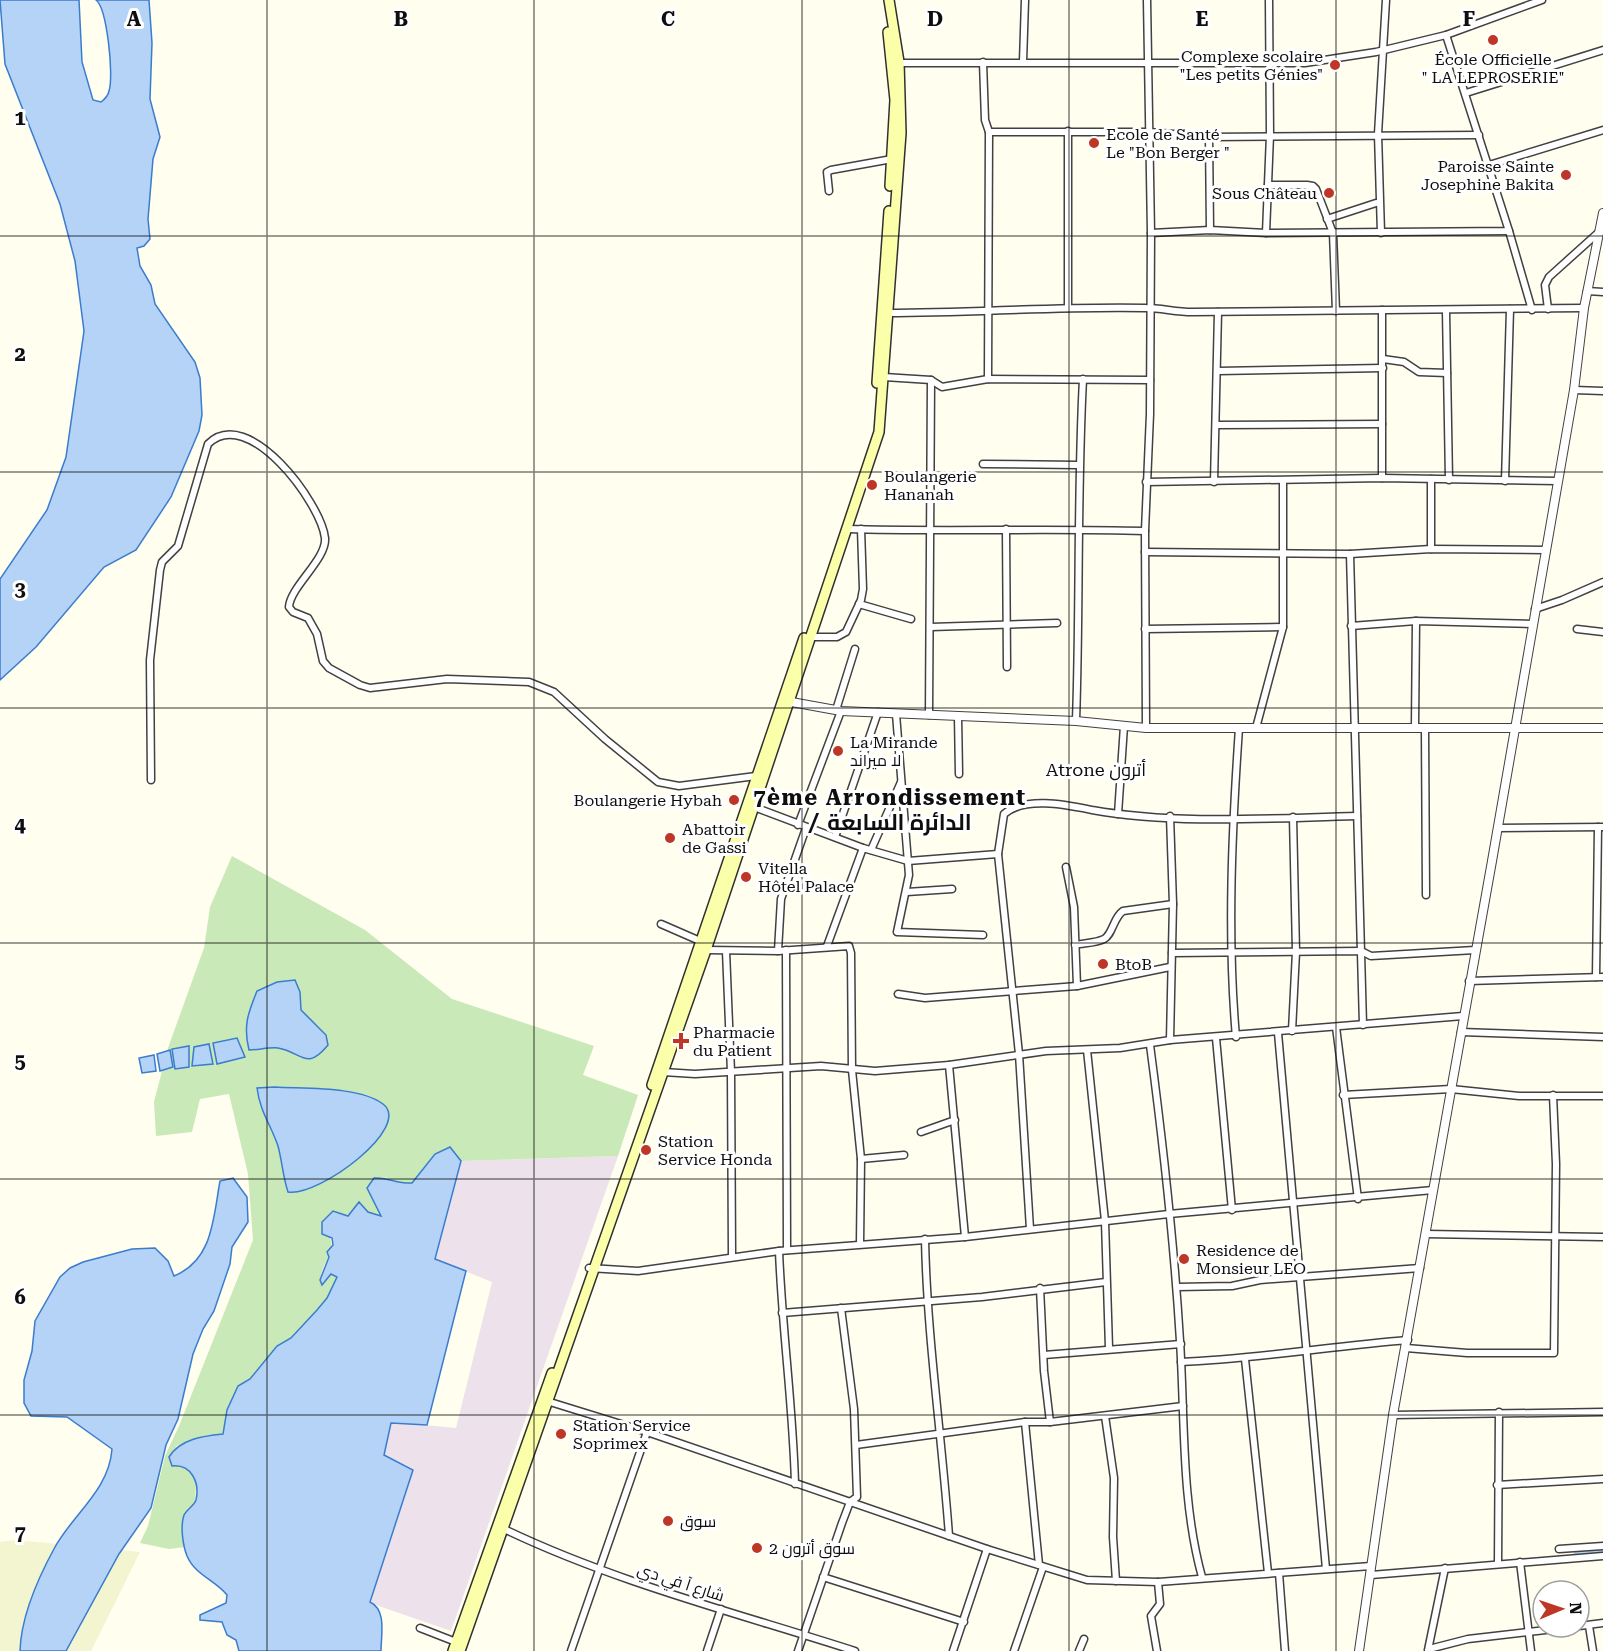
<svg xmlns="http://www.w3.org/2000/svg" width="1603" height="1651" font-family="'Roboto Serif',Cairo,serif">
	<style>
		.industrial { fill: #ede2ec }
		.farmland { fill: #f2f5cf }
		.green { fill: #cae9b8 }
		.water { fill: #b4d3f6; stroke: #3a7ccd; stroke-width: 1.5 }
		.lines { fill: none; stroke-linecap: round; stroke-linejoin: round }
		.canal { stroke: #b4d3f6; stroke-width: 5 }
		.minor-casing { stroke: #414141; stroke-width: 9 }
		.tertiary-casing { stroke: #414141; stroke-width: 10 }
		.secondary-casing { stroke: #303030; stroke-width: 12 }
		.minor { stroke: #fff; stroke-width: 6 }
		.tertiary { stroke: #fff; stroke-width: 8 }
		.secondary { stroke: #fbffaa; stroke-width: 9 }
		.grid { fill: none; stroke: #0e0e0e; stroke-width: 1.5; stroke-opacity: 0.55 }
		.poi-dot { fill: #be3625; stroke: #fff; stroke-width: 2 }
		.labels { text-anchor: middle; stroke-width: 6; stroke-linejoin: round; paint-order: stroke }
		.poi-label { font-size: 16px; fill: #0e0e0e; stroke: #fff; text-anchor: start }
		.street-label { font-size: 16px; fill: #0e0e0e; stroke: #fff }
		.neighbourhood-label { font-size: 18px; fill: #0e0e0e; stroke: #fff }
		.district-label { font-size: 22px; font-weight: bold; letter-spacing: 1.5px; fill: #0e0e0e; stroke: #fff }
		.grid-label { font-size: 20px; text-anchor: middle; font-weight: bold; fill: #0e0e0e; stroke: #fff; stroke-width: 6; stroke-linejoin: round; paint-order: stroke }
	</style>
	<rect width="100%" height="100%" fill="#fffeef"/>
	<path class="industrial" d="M618,1156l-167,475 -81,-28 43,-132 -29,-15 7,-34 65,6 36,-146 -57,-23 26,-98z"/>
	<path class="farmland" d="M16,1540l124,12 -49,99h-91v-109z"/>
	<path class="green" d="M232,856l133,74 87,69 142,47 -11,29 55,20 -20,61 -157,5 -12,-14 -14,7 -23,29 -13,1 -14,-7 -3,39 -29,-5 -6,5 -14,-5 -11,11c20,31 3,29 -2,58l2,5 9,-11 6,3 -10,21 -10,12 -26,28 -14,8 -27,33 -12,7 -11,24 -4,24 -47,12 6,19 9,7 5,12 -1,18 -11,13 1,32 -16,2 -29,-6 8,-17 17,-70 14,-30 74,-186 -5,-66 -19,-80 -29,5 -8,33 -36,4 -2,-34 14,-54 36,-100 6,-41z"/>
	<g class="water">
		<path d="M0,0h79l3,62 11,38 8,2c4,-3 7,-6 8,-11 5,-15 -2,-83 -13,-91h53l3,43 -2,56 10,38 -7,22 -5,60 2,20 -6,7 -7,2 3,18 11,19 4,19 40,58 5,16 2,37 -3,16 -28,66 -35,53 -32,17 -68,80 -36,33v-101l47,-69 19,-53 18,-126 -9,-70 -15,-57 -55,-140z"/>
		<path d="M295,980l5,12 1,18 25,25 2,10c-22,27 -26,7 -50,3 -9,-1 -20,2 -29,2 -6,-24 -1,-37 8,-59l20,-9z"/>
		<path d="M237,1038l8,19 -28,7 -4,-21z"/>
		<path d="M209,1044l4,20 -21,2 2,-19z"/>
		<path d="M189,1046v21l-14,2 -3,-20z"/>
		<path d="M170,1050l3,17 -13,4 -3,-17z"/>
		<path d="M154,1055l2,16 -14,2 -3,-15z"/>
		<path d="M275,1087c29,2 84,-1 108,17 30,23 -64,93 -95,88 -5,-15 -6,-31 -10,-46 -7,-21 -18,-34 -21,-58z"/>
		<path d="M450,1147l11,14 -26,98 31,12 -39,154 -36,-2 -7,32 29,15 -43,132c17,8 11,33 11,49h-142l-3,-11 -9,-5 -5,-13 -22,-2v-5l26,-12 1,-8c-12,-15 -32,-20 -40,-39 -4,-10 -7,-30 -3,-41 3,-6 10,-9 12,-15 4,-18 -5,-36 -24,-34l-3,-9c11,-18 34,-21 54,-23l4,-24 11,-24 12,-7 27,-33 14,-8 26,-28 10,-12 10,-21 -6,-3 -9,11 -2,-5 9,-23 -2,-5 6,-7 -1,-7 -10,-4v-12l11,-11 15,5 11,-14 9,10 13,4 -14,-28 7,-10c14,-1 23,6 38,5l23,-29z"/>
		<path d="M233,1178l14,19 1,25 -16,25 -2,17 -16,47 -11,18 -10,25 -15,65 -12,26 -15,63 -32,46 -53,97h-46c1,-35 18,-73 35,-104 19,-34 54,-57 57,-98l-45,-32 -36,-1 -7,-13v-23l8,-29 3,-30 25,-44 10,-9 13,-6 49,-13 23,-1 13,13 6,15c39,-16 39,-57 46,-95z"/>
	</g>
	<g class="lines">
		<path class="canal" d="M1576,1554l27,-2"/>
		<g class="minor-casing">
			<g id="minor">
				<path d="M983,62l2,58 4,12 -1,247"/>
				<path d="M1023,62l2,-62"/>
				<path d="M896,63h409l71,-11 70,-17 96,-35"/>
				<path d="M1466,93l137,-43"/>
				<path d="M989,132h160l60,5 270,-2"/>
				<path d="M1209,137l1,93"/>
				<path d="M1489,165l114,-35"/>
				<path d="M1268,185h39l6,1 3,3 17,44 3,78"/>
				<path d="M829,191l-2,-19 4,-2 61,-11"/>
				<path d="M1327,219l49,-16"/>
				<path d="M1509,231l23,79"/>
				<path d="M1151,233l59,-3 56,3 243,-2 -63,-196"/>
				<path d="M1266,233l4,-98 -1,-135"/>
				<path d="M1381,233l-3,-99 8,-134"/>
				<path d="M1587,291l16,1"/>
				<path d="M1068,308v-177"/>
				<path d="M1548,309l-3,-24 4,-8 50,-45"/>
				<path d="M1382,310v168"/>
				<path d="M1446,311l3,169"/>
				<path d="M888,313c86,0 172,-7 258,-5 15,0 30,4 46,4l392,-4"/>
				<path d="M1383,359l21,3 15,10 28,1"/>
				<path d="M1218,371l165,-3"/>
				<path d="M884,377l47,3 11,7 46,-8 162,1"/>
				<path d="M1574,390l29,1"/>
				<path d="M1216,425l166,-1"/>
				<path d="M983,464l95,1"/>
				<path d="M1431,479v70"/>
				<path d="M1505,481l5,-172"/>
				<path d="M1146,482l236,-4 176,3"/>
				<path d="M1214,482l4,-170"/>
				<path d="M847,529c100,3 198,-1 298,2"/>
				<path d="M1006,529l1,138"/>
				<path d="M1145,552l205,2 81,-5 114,1"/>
				<path d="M1350,554l13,471"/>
				<path d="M859,604l52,15"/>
				<path d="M1535,609l27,-9 41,-18"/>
				<path d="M1351,626l65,-5 117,3"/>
				<path d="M931,627l126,-4"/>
				<path d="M1145,629l138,-2"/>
				<path d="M1577,629l26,3"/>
				<path d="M811,637h26l9,-5 15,-32 2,-11 -2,-60"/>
				<path d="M836,710l19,-61"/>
				<path d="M896,714l13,161 -12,57 86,3"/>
				<path d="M929,715l2,-335"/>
				<path d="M958,716l1,58"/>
				<path d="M1076,721c4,-114 1,-228 7,-342"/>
				<path d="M1415,726l1,-105"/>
				<path d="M1146,728l-1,-197 5,-117 1,-181 -4,-233"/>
				<path d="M1256,728l27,-101v-146"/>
				<path d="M1425,728l1,167"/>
				<path d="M151,780l-1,-120 10,-90 2,-8 16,-16 30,-102c40,-40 113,59 117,94 2,21 -35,49 -36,69l4,5 15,6 9,16 6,27 6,7 31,17 10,3 77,-9 82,3 25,10 51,47 53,43 21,4 77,-10"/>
				<path d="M754,807l109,41 45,13 90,-7"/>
				<path d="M1118,814l6,-88"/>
				<path d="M1170,816l3,88 -3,136"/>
				<path d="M798,825l43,-114"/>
				<path d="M1498,828l105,-1"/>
				<path d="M835,837l43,-125"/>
				<path d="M871,850l30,-68"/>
				<path d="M1066,867l8,40 3,79"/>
				<path d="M907,892l45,-3"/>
				<path d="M661,924l39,17"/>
				<path d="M1075,945c9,-2 21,-2 29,-6 9,-5 9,-21 19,-28l50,-7"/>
				<path d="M827,946l36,-98"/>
				<path d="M706,950l72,1 71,-5 2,7 1,117 9,89 -1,85"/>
				<path d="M786,950l1,300"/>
				<path d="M726,951l5,121 1,184"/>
				<path d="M778,951l3,-52 25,-71"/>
				<path d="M1172,953l189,-2 10,5 104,-6"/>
				<path d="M1596,977l2,-150"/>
				<path d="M1469,981l134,-4"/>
				<path d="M898,994l27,4 152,-12 93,-19"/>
				<path d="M1336,1027l22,172"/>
				<path d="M1292,1031l4,-79 -3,-135"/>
				<path d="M1461,1032l142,5"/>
				<path d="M1278,1033l48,536"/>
				<path d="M1236,1037c-9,-102 -4,-207 3,-309"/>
				<path d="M1216,1038l16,172"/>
				<path d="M1150,1045c13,98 24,197 30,296 5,78 1,160 22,236"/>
				<path d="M1087,1050l18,171 4,127"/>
				<path d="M949,1065l16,172"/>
				<path d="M663,1072l32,2 126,-8 54,5 74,-6 97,-14 74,-3 50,-8 293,-24"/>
				<path d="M1343,1095l108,-6 68,7h84"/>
				<path d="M921,1132l34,-12"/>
				<path d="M861,1159l43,-4"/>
				<path d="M1030,1229l-11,-175 -21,-200 6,-40c21,-18 63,-9 88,-4 85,15 179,8 265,6"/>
				<path d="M1426,1234l177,3"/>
				<path d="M925,1239c2,99 17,198 24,297"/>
				<path d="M779,1251c3,78 14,155 16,233"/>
				<path d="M589,1268l49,3 141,-20 186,-14 204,-23 264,-24"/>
				<path d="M1177,1287l55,-1 28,-6 160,-12"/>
				<path d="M1040,1288l4,83 6,51"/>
				<path d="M782,1313l200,-16 124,-15"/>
				<path d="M1406,1348l61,5h87l2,-189 -3,-69"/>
				<path d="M1044,1355l137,-11"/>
				<path d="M1245,1359l23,214"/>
				<path d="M1181,1362c76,-3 151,-16 227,-22"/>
				<path d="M550,1402l97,30 340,117 100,31 71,2 213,-16"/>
				<path d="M1393,1415l210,-3"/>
				<path d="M1105,1416l9,62 -1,59 3,44"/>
				<path d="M1025,1422l14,143"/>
				<path d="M856,1445l169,-23h25l133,-16"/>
				<path d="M1497,1485l106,-6"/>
				<path d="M502,1528c112,54 235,85 353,123"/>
				<path d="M1559,1549l44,-3"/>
				<path d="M1520,1562l11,89"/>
				<path d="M1498,1564l1,-152"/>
				<path d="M1279,1573l6,78"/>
				<path d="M1371,1575l232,-19"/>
				<path d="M823,1577l141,45"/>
				<path d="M1579,1626l24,-3"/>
				<path d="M1589,1626l4,25"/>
				<path d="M420,1628l36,14"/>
				<path d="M1429,1649l39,-10 104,-12"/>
				<path d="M1428,1650l17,-82"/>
				<path d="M571,1651l76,-219"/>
				<path d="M707,1651l14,-42"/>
				<path d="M798,1651l44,-128 8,-21 7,-5 -3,-88 -13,-101"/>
				<path d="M953,1651l34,-102"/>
				<path d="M1014,1651l29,-84"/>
				<path d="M1079,1651l5,-12"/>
				<path d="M1157,1651l-6,-35 9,-12 -2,-22"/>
			</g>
		</g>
		<g class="tertiary-casing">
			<g id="tertiary">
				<path d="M786,701l55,10 235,10 70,7h457"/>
				<path d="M1359,1651l34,-236 99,-554 82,-471 10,-82 19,-95"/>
			</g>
		</g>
		<g class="secondary-casing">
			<g id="secondary">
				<path d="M888,32l7,68 -5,86"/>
				<path d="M877,383l12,-172"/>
				<path d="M652,1085l152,-447"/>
				<path d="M453,1651l99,-278"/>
				<path d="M460,1651l246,-701 173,-518 22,-299 -2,-71 -10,-62"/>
			</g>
		</g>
		<use href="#minor" class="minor"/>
		<use href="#tertiary" class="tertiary"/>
		<use href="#secondary" class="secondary"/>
	</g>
	<path class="grid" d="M267,0v1651M534,0v1651M802,0v1651M1069,0v1651M1336,0v1651M0,236h1603M0,472h1603M0,708h1603M0,943h1603M0,1179h1603M0,1415h1603"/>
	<g class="poi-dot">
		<circle cx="1493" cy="40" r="6"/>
		<circle cx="1335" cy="65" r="6"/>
		<circle cx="1094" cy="143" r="6"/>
		<circle cx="1566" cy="175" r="6"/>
		<circle cx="1329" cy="193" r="6"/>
		<circle cx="872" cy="485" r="6"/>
		<circle cx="838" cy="751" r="6"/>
		<circle cx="734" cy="800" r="6"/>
		<circle cx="670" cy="838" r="6"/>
		<circle cx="746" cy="877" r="6"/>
		<circle cx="1103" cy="964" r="6"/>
		<path d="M678 1032h6v6h6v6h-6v6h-6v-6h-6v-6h6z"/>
		<circle cx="646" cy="1150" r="6"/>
		<circle cx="1184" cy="1259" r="6"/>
		<circle cx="561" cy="1434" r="6"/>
		<circle cx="668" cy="1521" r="6"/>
		<circle cx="757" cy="1548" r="6"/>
	</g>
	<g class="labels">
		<g class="poi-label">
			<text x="1323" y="62" text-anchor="end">Complexe scolaire<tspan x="1323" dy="18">"Les petits Génies"</tspan></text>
			<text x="1493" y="65" text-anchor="middle">École Officielle<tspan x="1493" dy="18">" LA LEPROSERIE"</tspan></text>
			<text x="1106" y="140">Ecole de Santé<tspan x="1106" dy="18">Le "Bon Berger "</tspan></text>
			<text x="1554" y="172" text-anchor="end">Paroisse Sainte<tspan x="1554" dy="18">Josephine Bakita</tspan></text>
			<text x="1317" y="199" text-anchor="end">Sous Château</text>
			<text x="884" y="482">Boulangerie<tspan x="884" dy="18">Hananah</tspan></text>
			<text x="850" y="748">La Mirande<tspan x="850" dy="18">لا ميراند</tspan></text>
			<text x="722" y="806" text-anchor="end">Boulangerie Hybah</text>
			<text x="682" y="835">Abattoir<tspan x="682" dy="18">de Gassi</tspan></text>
			<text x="758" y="874">Vitella<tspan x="758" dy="18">Hôtel Palace</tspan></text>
			<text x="1115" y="970">BtoB</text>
			<text x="693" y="1038">Pharmacie<tspan x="693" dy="18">du Patient</tspan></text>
			<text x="658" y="1147">Station<tspan x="658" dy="18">Service Honda</tspan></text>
			<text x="1196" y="1256">Residence de<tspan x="1196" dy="18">Monsieur LEO</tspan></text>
			<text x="573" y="1431">Station Service<tspan x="573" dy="18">Soprimex</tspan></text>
			<text x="680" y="1527">سوق</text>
			<text x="769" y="1554">سوق أترون 2</text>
		</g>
		<g class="street-label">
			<text transform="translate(681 1582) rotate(18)" y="6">شارع آ في دي</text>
		</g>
		<g class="neighbourhood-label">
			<text x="1096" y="776">Atrone أترون</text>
		</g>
		<g class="district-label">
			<text x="890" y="805">7ème Arrondissement<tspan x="890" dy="25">/ الدائرة السابعة</tspan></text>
		</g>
	</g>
	<g class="grid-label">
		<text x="134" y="26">A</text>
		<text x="401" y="26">B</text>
		<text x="668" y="26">C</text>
		<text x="935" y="26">D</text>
		<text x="1202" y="26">E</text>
		<text x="1469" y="26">F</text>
		<text x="20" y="125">1</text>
		<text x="20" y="361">2</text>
		<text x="20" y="596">3</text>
		<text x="20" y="832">4</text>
		<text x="20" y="1068">5</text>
		<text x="20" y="1304">6</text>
		<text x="20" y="1540">7</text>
	</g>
	<g transform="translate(1561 1609) rotate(88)"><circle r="28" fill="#ffffff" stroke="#9f9f9f" stroke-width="1.5"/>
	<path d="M0-4.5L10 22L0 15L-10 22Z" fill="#be3625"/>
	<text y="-9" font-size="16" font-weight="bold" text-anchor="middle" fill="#0e0e0e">N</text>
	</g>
</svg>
